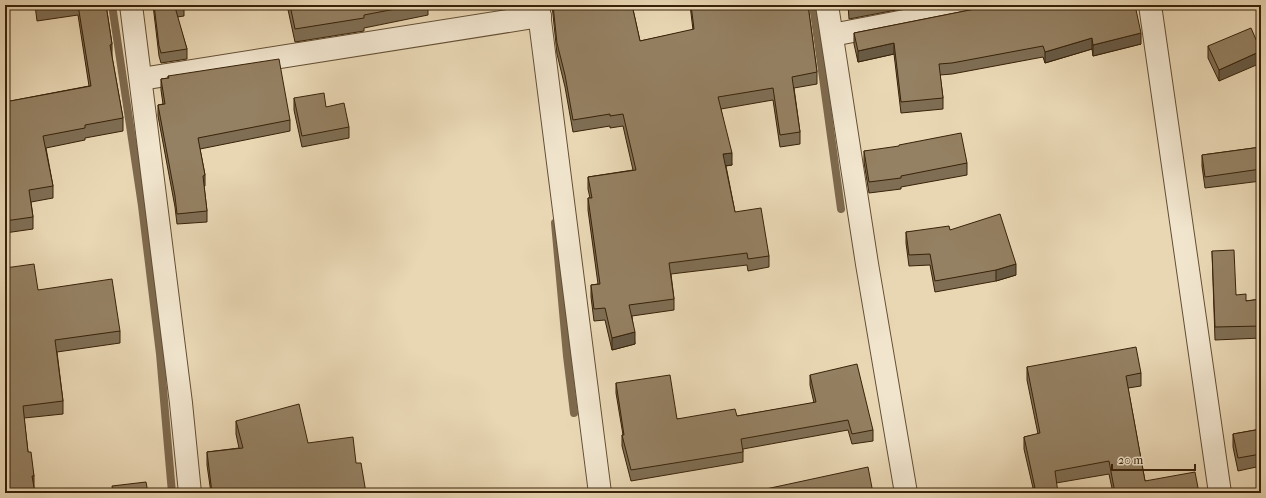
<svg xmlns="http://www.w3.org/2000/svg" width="1266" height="498" font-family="'IM FELL French Canon',serif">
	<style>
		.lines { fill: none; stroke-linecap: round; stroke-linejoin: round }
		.stream { stroke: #7e694d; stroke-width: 8 }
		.street-casing { stroke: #644f34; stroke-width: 24 }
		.street { stroke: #f1e5ce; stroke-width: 22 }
		.wall { fill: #7f6e54; stroke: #382209 }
		.shaded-wall { fill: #685a45; stroke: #382209 }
		.building { fill: #948062; stroke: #382209 }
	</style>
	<rect width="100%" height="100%" fill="#e9d7b4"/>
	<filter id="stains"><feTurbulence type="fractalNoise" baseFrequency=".005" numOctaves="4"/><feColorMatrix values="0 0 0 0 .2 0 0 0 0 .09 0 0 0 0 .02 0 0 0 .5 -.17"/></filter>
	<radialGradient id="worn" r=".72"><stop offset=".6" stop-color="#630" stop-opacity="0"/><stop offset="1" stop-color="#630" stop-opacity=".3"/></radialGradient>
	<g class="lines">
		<g class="stream">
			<path d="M112,5l30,201 18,148 12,139"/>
			<path d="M813,5l28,204"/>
			<path d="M555,223l12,133 7,57"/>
		</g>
		<g class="street-casing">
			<g id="street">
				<path d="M131,5l50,398 9,90"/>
				<path d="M538,5l62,488"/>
				<path d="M827,5l40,259 39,229"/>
				<path d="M1150,5l70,488"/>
				<path d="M832,35l156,-30"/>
				<path d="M141,79l399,-63"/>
			</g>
		</g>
		<use href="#street" class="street"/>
	</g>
	<g class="wall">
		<path d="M35,5h71l6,39v13l11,61v13l-38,7v2l-39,8 7,38v12l-22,4 2,15v12l-28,4v-131l84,-16 -11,-71 -41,6z"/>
		<path d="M153,5h31v11l-7,1 10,32v10l-26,4 -2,-7z"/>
		<path d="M287,5h141v10l-64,13v3l-69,11z"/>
		<path d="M552,5h80l8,36 53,-11 -3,-25h118l9,67v12l-23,4 6,44v12l-20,3 -7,-47 -52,9 11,56 -6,1 9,46 34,44v11l-21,4 -1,-6 -76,9 3,25v11l-42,6 3,28 -23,6 -7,-30 -11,1 -3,-24v-12l7,-1 -10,-74v-12h2l-2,-9v-12l45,-7 -10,-44 -13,2v-2l-37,6 -8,-45 -8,-33z"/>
		<path d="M848,5h74l-73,14z"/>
		<path d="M990,6l151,38 -48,12 -1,-7 -47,14 -2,-6 -91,17 -12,1 3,23v11l-42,4 -7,-59 -36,8 -4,-18v-11z"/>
		<path d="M1208,46l53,5 -42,30 -11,-23z"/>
		<path d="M168,76l122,44v11l-90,18 5,26v11h-1l3,25v11l-30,2 -2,-17 -17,-91v-11l5,-1 -2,-14v-11l7,-1z"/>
		<path d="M294,98l32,9 23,20v11l-47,9 -8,-37z"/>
		<path d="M1261,147v34l-56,7 -3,-22v-11z"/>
		<path d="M864,151l103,12v12l-66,12v2l-32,4 -5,-31z"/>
		<path d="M950,230l66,45 -20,6 -61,11 -5,-27 -21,1 -3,-23v-11z"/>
		<path d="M1212,251l24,44 10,6 15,-2v39l-46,2z"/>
		<path d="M38,290l82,41v12l-63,9 6,49v13l-39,4 4,34 6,24v12l-29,5z"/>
		<path d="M1027,367l114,6v13l-13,2 17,93 54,12h-86l-4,-19 -53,9 -23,5 -9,-39v-12l14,-3 -11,-54z"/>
		<path d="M810,375l63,55v11l-21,3 -4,-14 -105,19v13l-112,19 -9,-35v-11h1l-7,-42v-10l61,36 60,-3 77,-13 -4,-18z"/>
		<path d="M236,421l72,22 48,20 10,30h-155l-4,-28v-13l32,-4 -3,-14z"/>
		<path d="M1261,429v37l-23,5 -5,-24v-13z"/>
	</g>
	<g class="shaded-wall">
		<path d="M1141,33v11l-48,12v-11z"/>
		<path d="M1092,38v11l-47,14v-11z"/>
		<path d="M894,43v11l-36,8v-11z"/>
		<path d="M1261,51v12l-42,18v-11z"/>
		<path d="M732,153v12l-9,1v-12z"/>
		<path d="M1016,264v11l-20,6v-11z"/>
		<path d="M635,332v12l-23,6v-12z"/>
	</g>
	<g class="building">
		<path d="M37,5h27l-27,4z"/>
		<path d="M78,5h28l6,39 -2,1 13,73 -38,7v3l-42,8 10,50 -24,4 4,27 -28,4v-119l86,-16z"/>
		<path d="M154,5h30v1l-9,1 12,42 -26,4 -2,-7z"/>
		<path d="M290,5h126l-52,10v3l-69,11z"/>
		<path d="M553,5h79l8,36 54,-12 -3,-24h117l9,67 -25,5 8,55 -20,3 -7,-47 -55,9 14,56 -9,1 12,58 26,-4 8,48 -21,3 -1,-6 -78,10 5,36 -45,6 6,27 -23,6 -7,-30 -11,1 -3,-24 9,-1 -12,-86h4l-4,-21 48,-7 -13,-56 -13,2v-2l-37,6 -8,-45 -8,-32z"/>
		<path d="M849,5h16l-16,3z"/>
		<path d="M993,5h142l6,28 -48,12 -1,-7 -47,14 -2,-6 -91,17 -13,1 4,34 -42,4 -7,-59 -36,8 -4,-18 136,-27z"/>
		<path d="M1251,28l10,23 -42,19 -11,-24z"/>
		<path d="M279,59l11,61 -92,18 7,37 -2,1 4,35 -30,3 -2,-18 -17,-91 7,-1 -4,-25 8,-1 -1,-2z"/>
		<path d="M324,93l2,14 18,-4 5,24 -47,9 -8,-38z"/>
		<path d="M961,133l6,30 -66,13v2l-32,4 -5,-31 35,-5v-1z"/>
		<path d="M1261,147v22l-56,8 -3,-22z"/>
		<path d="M1000,214l16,50 -20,6 -61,11 -5,-27 -21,1 -3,-23 43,-6 1,4z"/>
		<path d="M1234,250l2,45 10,-1v7l15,-2v27l-46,1 -3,-76z"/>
		<path d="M34,264l4,26 74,-11 8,52 -65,9 8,61 -40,5 5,46h3l3,24h-2l3,17h-30v-225z"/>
		<path d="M1136,347l5,26 -15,3 19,105 50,-9 4,21h-84l-6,-32 -54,10 3,22h-46l23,-5 -11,-51 16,-4 -13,-66z"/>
		<path d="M857,364l16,66 -21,4 -4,-14 -107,19 2,13 -112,18 -9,-35h2l-8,-52 54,-8 7,44 58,-10 2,7 79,-14 -6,-27z"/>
		<path d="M299,404l9,39 45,-6 3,26h5l5,30h-154l-5,-41 36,-4 -7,-27z"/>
		<path d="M1261,429v25l-23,4 -5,-24z"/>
		<path d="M868,467l5,26h-120l-1,-1z"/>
		<path d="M146,482l2,11h-35l-1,-7z"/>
	</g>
	<rect width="1266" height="498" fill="none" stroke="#e9d7b4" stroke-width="20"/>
	<rect x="6" y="6" width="1254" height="486" fill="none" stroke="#382209" stroke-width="2"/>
	<rect x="10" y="10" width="1246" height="478" fill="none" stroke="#382209"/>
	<path d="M1112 464v6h83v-6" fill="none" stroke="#382209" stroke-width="2"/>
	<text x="1118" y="464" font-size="12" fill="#382209" stroke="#f1e5ce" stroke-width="3" paint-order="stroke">20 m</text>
	<rect width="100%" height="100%" filter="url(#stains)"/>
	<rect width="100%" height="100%" fill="url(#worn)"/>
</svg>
